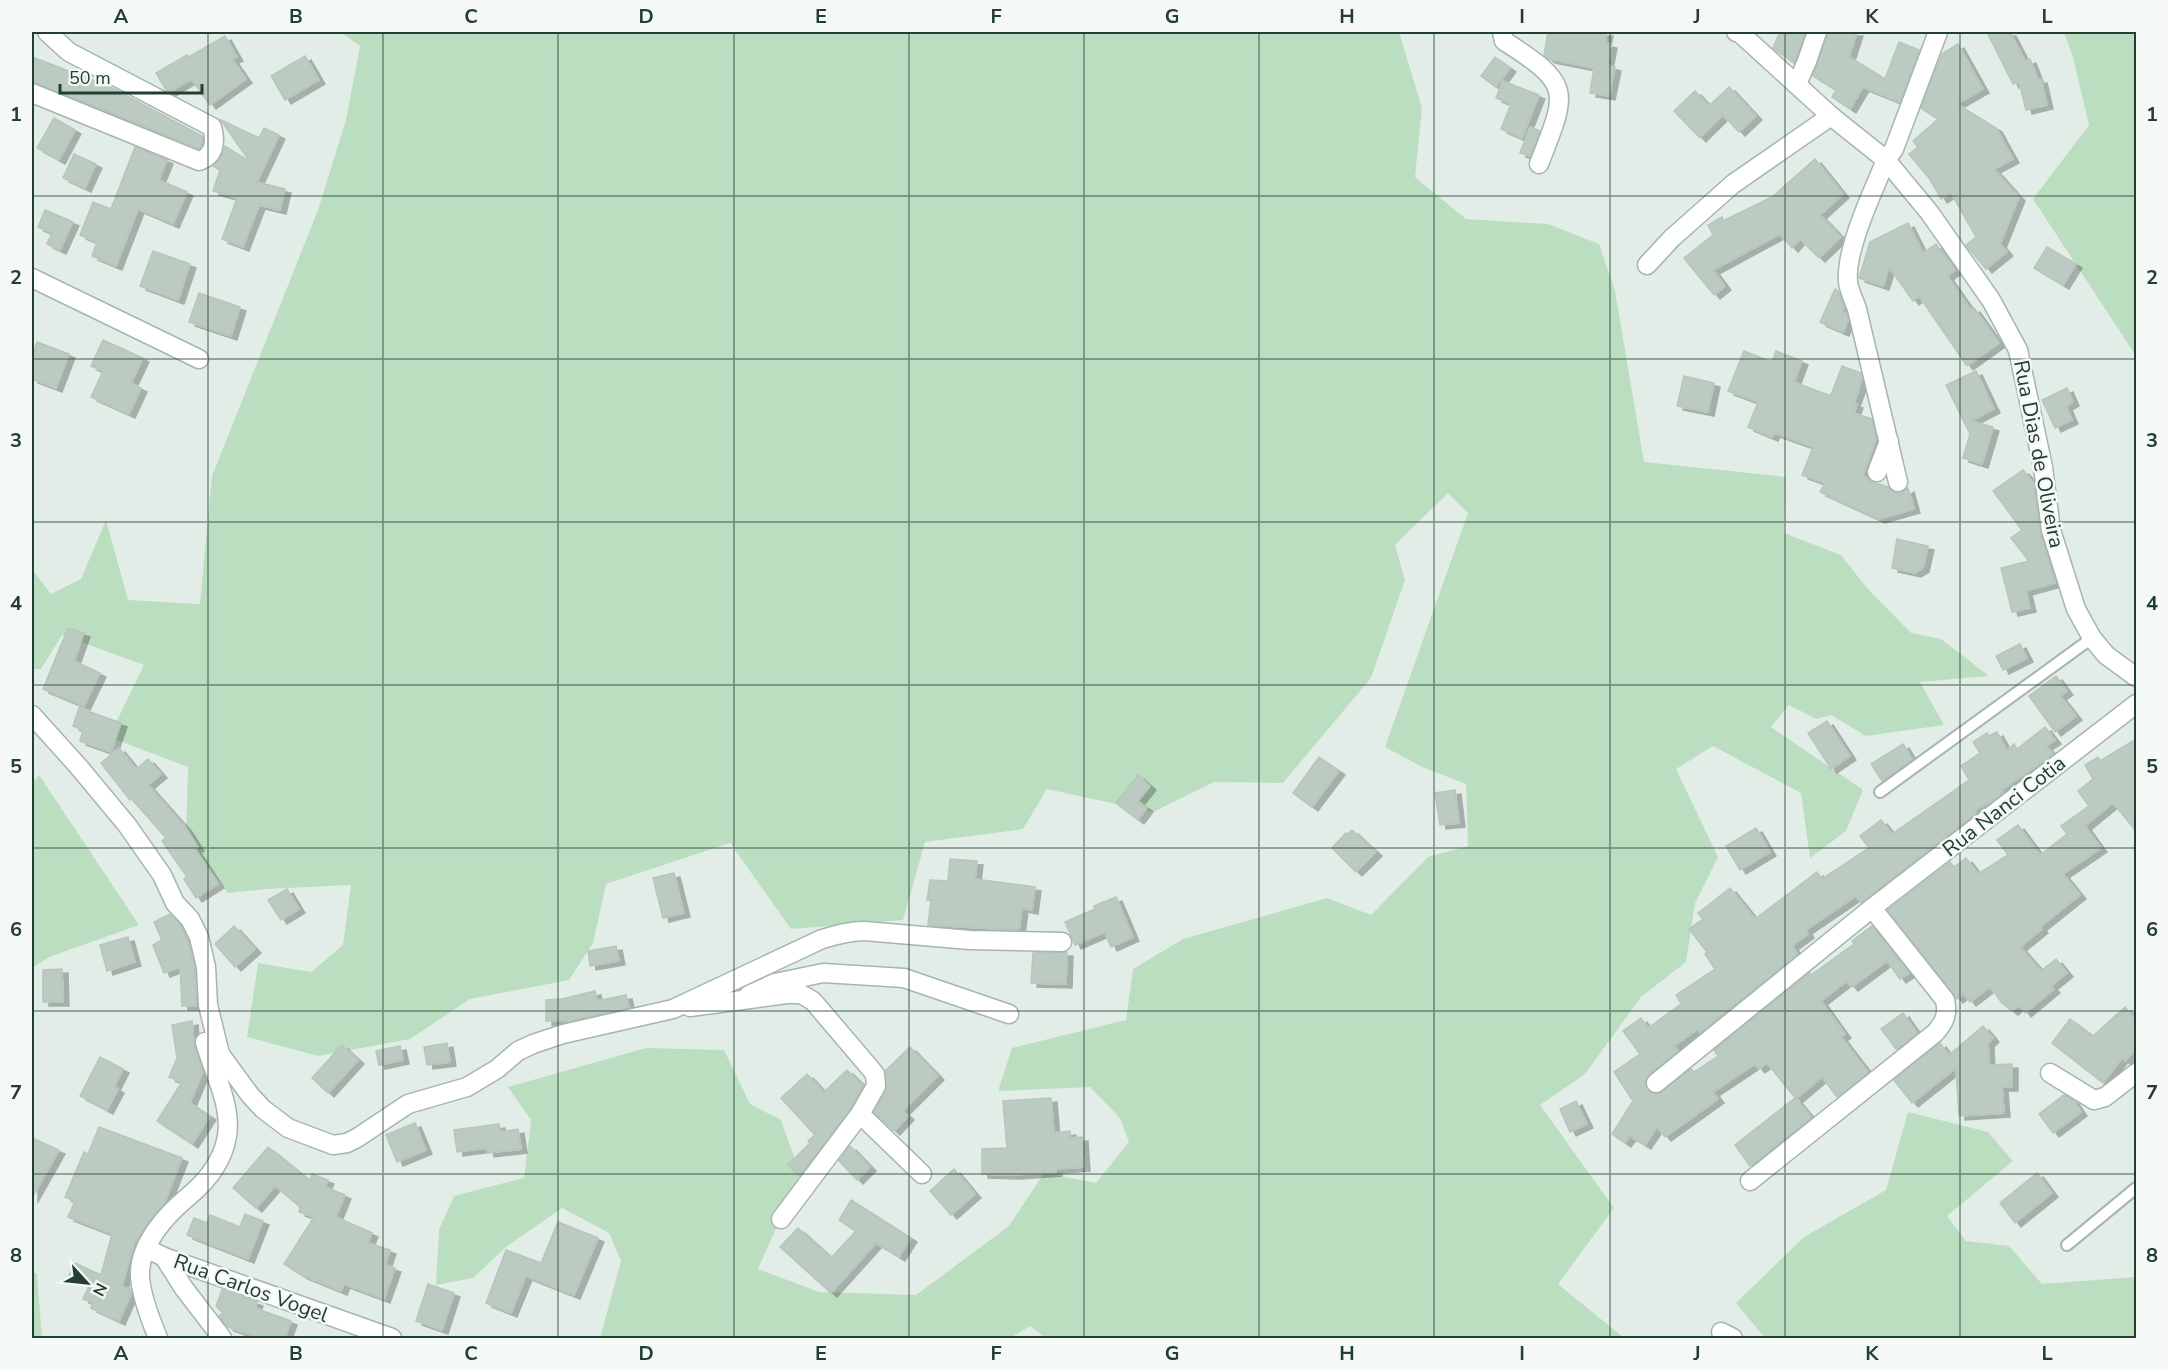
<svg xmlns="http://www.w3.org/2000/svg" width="2168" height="1370" font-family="'Nunito Sans',sans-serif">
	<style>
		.green { fill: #bcdec0 }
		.building { fill: #bbcbc2; stroke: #b5c6bd; stroke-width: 1.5; filter: url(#shadow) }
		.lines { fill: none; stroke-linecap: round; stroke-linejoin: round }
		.service-casing { stroke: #a6b5ad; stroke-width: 14 }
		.minor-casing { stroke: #a6b5ad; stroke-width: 21 }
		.service { stroke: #fff; stroke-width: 10 }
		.minor { stroke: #fff; stroke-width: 18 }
		.grid { fill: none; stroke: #233e32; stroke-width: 1.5; stroke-opacity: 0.55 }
		.labels { text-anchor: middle; stroke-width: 5; stroke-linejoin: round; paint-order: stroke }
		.street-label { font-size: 21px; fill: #233e32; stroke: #f4f9f5 }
		.neatline { fill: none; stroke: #233e32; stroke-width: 2 }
		.grid-label { font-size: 20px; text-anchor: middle; font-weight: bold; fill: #233e32 }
	</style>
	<defs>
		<filter id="shadow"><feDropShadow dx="6" dy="4" stdDeviation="0" flood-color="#0004"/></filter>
	</defs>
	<rect width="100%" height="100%" fill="#e3ede7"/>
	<g class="green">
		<path d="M340,32h1059l23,76 -7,69 51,42 82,5 51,20 16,47 29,171 142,15 -2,56 57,22 26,33 44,45 30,6 48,37 -69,6 24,43 -78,11 -35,-21 -15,4 -27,-14 -18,22 92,63 -17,41 -36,27 -9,-65 -88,-47 -37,23 42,88 -23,46 -9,59 -45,35 -56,77 -45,31 74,103 -56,76 66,54h-578l-16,-12 -20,12h-410l21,-77 -12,-28 -47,-25 -56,39 -33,31 -37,7 3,-55 15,-34 70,-18 7,-58 -23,-33 138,-39 78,2 26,54 31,16 19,54 -42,95 61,23 97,3 93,-69 35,-53 52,10 33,-41 -9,-24 -30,-31 -92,4 14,-43 114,-28 7,-51 50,-30 144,-41 44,17 57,-58 40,-11 -2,-62 -44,-17 -37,-20 83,-234 -20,-20 -53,52 10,35 -34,98 -88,105 -69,-1 -61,30 -106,-23 -24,40 -98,13 -22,78 -112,9 -61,-86 -124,41 -13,59 -24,37 -99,19 -60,40 -92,17 -71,-19 11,-74 53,9 32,-27 8,-60 -85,4 -38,4 -42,-57 2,-69 -79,-30 35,-72 -82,-30 -21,34h-9v-100l19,25 30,-15 25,-59 22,80 72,4 12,-128 106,-266 28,-90 14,-74z"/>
		<path d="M2064,32h72v324l-103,-157 56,-74 -16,-68z"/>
		<path d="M39,775l100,150 -90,32 -17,11v-184z"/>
		<path d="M1908,1112l80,20 25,29 -66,55 19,25 43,5 33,38 94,-7v61h-371l-29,-35 68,-66 82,-47z"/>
		<path d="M32,1271l5,3 5,64h-10z"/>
	</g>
	<g class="building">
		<path d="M1548,32h59l-2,11 6,1 -4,21 8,2 -6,29 -19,-3 4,-25 -45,-9 -5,-4z"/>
		<path d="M1780,32h25l-11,31 -21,-15z"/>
		<path d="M1828,32h29l-8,25 36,22 14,-37 20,8 -19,52 -37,-15 -13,22 -18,-12 4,-7 -23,-14z"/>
		<path d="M1987,32h23l15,29 5,-2 8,21 3,-1 6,26 -21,5 -7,-28 -6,2z"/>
		<path d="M225,36l12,21 -5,2 14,20 -36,26 -19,-26 -21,13 -4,-2 -10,-17 31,-18v3z"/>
		<path d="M1958,44l25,45 -26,15 39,24 17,31 -19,10 25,28 -19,47 7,8 -21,17 -20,-24 10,-8 -25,-44 -10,6 -12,-21 -20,-24 9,-7 -5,-6 25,-22 -17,-11 21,-54z"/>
		<path d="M305,56l14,24 -34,20 -14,-24z"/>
		<path d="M32,57l71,27v-1l99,53 -1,10 -2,3 -106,-44 -61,-23z"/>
		<path d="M1495,57l15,11 -14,19 -15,-11z"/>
		<path d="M1503,81l36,14 -17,43 -21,-9 10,-25 -15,-6z"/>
		<path d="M1729,87l27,29 -17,16 -16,-17 -23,23 -26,-27 21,-20 14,15z"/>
		<path d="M54,118l21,12 -16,30 -22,-12z"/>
		<path d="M221,120l38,18 5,-10 15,7 -22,47 28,7 -5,21 -21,-5 -16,42 -21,-8 15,-41 -24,-7 7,-21 -7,-4 8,-10 4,-10 25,16z"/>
		<path d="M1530,127l10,4 -10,25 -10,-3z"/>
		<path d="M135,147l32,13 -8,20 28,12 -14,32 -35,-15 -22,57 -24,-10 5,-14 -17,-7 13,-33 18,7z"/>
		<path d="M74,154l22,10 -11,24 -22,-10z"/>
		<path d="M1815,159l28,35 -23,21 21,22 -22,21 -19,-19 -8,9 -12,-14 -67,36 12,16 -11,9 -30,-37 29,-23 -5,-10 14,-8 1,4 49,-24z"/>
		<path d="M45,210l28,12 -13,28 -13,-6 5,-11 -14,-6z"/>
		<path d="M1908,223l15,30 13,-9 19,26 -8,6 24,34 3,-2 25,35 -32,23 -48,-70 -6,5 -24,-34 -6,19 -24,-8 11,-36z"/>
		<path d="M2047,247l29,17 -13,21 -29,-17z"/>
		<path d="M153,251l37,13 -12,36 -38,-14z"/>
		<path d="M1835,289l3,2 6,16 -2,5 4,1 2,7 -5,12 -23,-10z"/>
		<path d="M199,293l41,14 -9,29 -42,-14z"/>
		<path d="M103,340l40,18 -12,25 10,5 -12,26 -38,-17 12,-26 -12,-5z"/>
		<path d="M37,342l32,12 -13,34 -24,-9v-21z"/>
		<path d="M1744,351l28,11 4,-11 26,10 -8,21 34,13h3l11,-29 19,7 1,7 -8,23 3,1 -3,9 18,6 4,20 -13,36 9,7 16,5 7,6h6l7,-5 6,21 -35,10 -59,-27 5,-9 -23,-8 11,-28 -39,-14 -2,4 -24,-10 10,-25 -30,-11z"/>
		<path d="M1976,371l18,38 -23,12 22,6 -11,37 -19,-6 7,-24 -24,-49z"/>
		<path d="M1684,376l30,7 -6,29 -31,-6z"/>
		<path d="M2067,388l6,14 -7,4 6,14 -17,8 -13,-28z"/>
		<path d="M2023,470l11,14 6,49 15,50 -29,8 4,17 -18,4 -11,-44 28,-7 -18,-23 11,-8 -29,-39z"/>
		<path d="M1897,539l31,7 -5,22 -8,5 -23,-5z"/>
		<path d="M68,628l16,5 -10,28 26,12 -16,33 -41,-17z"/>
		<path d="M2020,644l7,14 -24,12 -7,-14z"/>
		<path d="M2056,676l11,15 -7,5 16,20 -21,16 -26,-36z"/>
		<path d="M79,708l42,15 -10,29 -31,-11 3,-11 -10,-4z"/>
		<path d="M1827,721l23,35 -19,13 -23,-36z"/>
		<path d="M2045,727l10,13 -9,6 7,8 -51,36 1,2 -5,5 -24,14 2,2 -115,90 -5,-7 -50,34 2,4 -16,12 5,8 -97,79 -2,-4 -24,17 4,5 -29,23 -4,10 6,9 7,1 33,-25 3,3 24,-16 -4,-6 96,-77 1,2 43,-31 -2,-3 20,-15 37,47 -9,6 -13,-18 -35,26 -5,-6 -26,20 24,33 -4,3 27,35 -31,25 -15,-20 -26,22 -29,-36 -8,6 -4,-5 -42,28 5,7 -53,38 -8,-10 -12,18 -15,-9 -5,7 -13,-9 21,-33 -19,-29 26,-18 -17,-23 18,-13 7,10 33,-24 -5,-9 39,-26 -10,-15 2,-2 -18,-23 14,-10 -5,-6 32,-25 25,31 62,-47 5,7 47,-31 -9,-12 21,-16 11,14 77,-54 -8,-14 19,-13 -7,-11 14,-9 2,3 8,-4 10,18 7,-6 3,5z"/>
		<path d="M2136,739v92l-23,-28 -28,23 16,22 -38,26 17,21 -40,32 2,2 -22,18 21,24 15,-12 11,14 -16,13 3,3 -29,24 -6,-8 -7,6 -10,-8 -12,-16 -20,15 -6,-8 -7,5 -69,-89 62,-48 4,5 12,-9 12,16 30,-19 -11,-15 21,-15 22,30 27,-21 -6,-8 28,-20 -11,-15 15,-12 -8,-14 13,-8 2,4z"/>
		<path d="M1903,744l9,15 -30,22 -11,-17z"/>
		<path d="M119,748l17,21 12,-10 13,15 -13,11 38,43 12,19 -3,2 23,35 -22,14 -12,-19 3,-2 -25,-36 4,-3 -35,-40 -1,2 -29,-37z"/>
		<path d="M1319,757l20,14 -27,36 -19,-14z"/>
		<path d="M1138,775l12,11 -12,15 9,7 -9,12 -22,-17z"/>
		<path d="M1455,790l4,33 -19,2 -5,-32z"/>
		<path d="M1756,828l14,24 -30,18 -14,-24z"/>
		<path d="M1352,830l24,22 -20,20 -24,-24 14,-15 2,1z"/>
		<path d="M950,859l27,2 -2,18 60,8 -3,23 -10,-2 -3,22 -91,-5 3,-25h-4l3,-20 18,1z"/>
		<path d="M674,873l10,40 -21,5 -10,-40z"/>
		<path d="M287,889l12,20 -18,11 -13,-20z"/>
		<path d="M1116,897l17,40 -22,10 -6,-15 -30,13 -10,-23 30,-13 -1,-3z"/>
		<path d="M170,914l11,12 7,15 7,28 1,37h-14l-2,-39 -16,6 -11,-28 9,-5 -8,-18z"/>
		<path d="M234,926l21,23 -20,18 -20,-23z"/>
		<path d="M128,937l7,25 -28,9 -7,-26z"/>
		<path d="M616,946l3,15 -29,5 -2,-15z"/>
		<path d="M1067,952l-1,32 -35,-1 2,-30z"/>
		<path d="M62,969l1,33h-20v-32z"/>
		<path d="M595,991l2,10 29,-6 3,13 -59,13h-24v-21l16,-1z"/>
		<path d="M2125,1007l11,13v30l-11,11 -3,-3 -19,25 -51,-40 18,-24 23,17z"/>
		<path d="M1903,1013l14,20 -21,16 -15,-20z"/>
		<path d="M192,1021l2,24 9,27 -13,31 20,13 -18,28 -35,-23 25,-39 -13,-5 8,-19 -5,-33z"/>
		<path d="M1983,1026l10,12 -5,5 1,22 23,-1v23h-10l2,26 -45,3 -3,-48 -44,35 -18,-23 46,-37 9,12z"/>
		<path d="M447,1043l3,19 -23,3 -3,-18z"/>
		<path d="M342,1045l16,15 -30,33 -16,-15z"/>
		<path d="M400,1046l3,14 -24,5 -3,-14z"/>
		<path d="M910,1047l28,29 -35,35 5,5 -14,15 -20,-19 12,-21 -1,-20z"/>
		<path d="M100,1057l23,12 -9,18 4,2 -11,21 -27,-14z"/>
		<path d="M847,1070l15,15 2,-2 -13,25 -52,68 -11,-11 22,-22 -2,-2 7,-6 -34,-37 26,-24 17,18z"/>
		<path d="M2064,1095l9,5 8,12 -28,21 -14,-19z"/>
		<path d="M1051,1098l3,35 16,-2v7l12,-1 2,30 -28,2v3l-43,3 -31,-1v-25l25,-1 -4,-47z"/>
		<path d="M1795,1098l16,19 -61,49 -15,-21z"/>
		<path d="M1576,1101l11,23 -17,8 -10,-23z"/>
		<path d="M415,1123l11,27 -29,12 -11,-27z"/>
		<path d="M499,1124l1,8 18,-3 3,20 -33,4 -1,-5 -30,4 -3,-22z"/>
		<path d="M99,1127l83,31 -18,46 -16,19 -11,18 -2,-1 -13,46 8,3 1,5 -12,27 -28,-13 2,-5 -10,-4 6,-13 -20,-10 6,-13 26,12 11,-41 -44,-17 7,-16 -10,-4 19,-45 4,2z"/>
		<path d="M32,1138l27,12 -27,48z"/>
		<path d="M850,1146l20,21 -13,13 -18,-19z"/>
		<path d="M268,1147l42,34 2,-7 16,6 -3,7 20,8 -9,22 36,16 -4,10 22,7 -5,15 10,3 -11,31 -40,-15 -3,7 -39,-16 -18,-11 30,-47 -15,-5 1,-5 -25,-21 -19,22 -23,-20z"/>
		<path d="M954,1169l21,25 -24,21 -21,-24z"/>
		<path d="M2037,1173l15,20 -37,30 -15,-20z"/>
		<path d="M851,1200l60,38 -12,19 -23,-14 -45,50 -51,-46 18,-19 33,30 25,-27 -17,-11z"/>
		<path d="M245,1214l18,7 -15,38 -61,-24 7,-17 13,5 3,-8 30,12z"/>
		<path d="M558,1222l40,16 -24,57 -48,-19 -15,37 -25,-10 20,-53 35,13z"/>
		<path d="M428,1284l26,9 -12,37 -26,-9z"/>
		<path d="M222,1290l35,12 -2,6 36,13 -6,17h-25l-32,-11 -9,-11 4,-3 -7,-7z"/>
	</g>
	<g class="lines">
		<g class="service-casing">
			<g id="service">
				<path d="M1880,792l212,-154"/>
				<path d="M2067,1245l69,-57"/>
			</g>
		</g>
		<g class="minor-casing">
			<g id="minor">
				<path d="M1502,32l2,9c70,44 63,51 35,123"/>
				<path d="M1736,32l5,2 90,82 55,44 43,52 62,88 27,50 25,117 8,63 25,79 16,29 14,17 30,22"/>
				<path d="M1797,84l10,-23 10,-29"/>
				<path d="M32,93l167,68c16,-5 17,-20 13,-34l-143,-75 -22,-20"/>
				<path d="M1647,265l25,-27 61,-54 98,-68"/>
				<path d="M32,278l167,81"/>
				<path d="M1877,472l12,-31"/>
				<path d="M1898,482l-41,-173c-3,-9 -8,-18 -9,-27 -3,-33 25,-90 38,-122l8,-11 44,-117"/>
				<path d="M32,715l46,51 49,59 35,50 13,28 15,16 9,18 7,30 2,38 12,49 30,41 13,14 25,19 45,17 14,-2 10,-5 51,-34 59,-17 30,-18 21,-18 15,-7 30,-10 110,-25 149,-70c14,-4 27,-8 42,-8l106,9 92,2"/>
				<path d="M749,995l26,-12 48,-10 81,5 105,36"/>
				<path d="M690,1007l97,-13h14l12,7 62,73 1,12 -16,28 -79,105"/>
				<path d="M2050,1073l44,27 11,-3 31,-24"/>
				<path d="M1656,1083l216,-175 264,-204"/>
				<path d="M860,1114l62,60"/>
				<path d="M1750,1181l185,-148c10,-11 13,-19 10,-33l-73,-92"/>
				<path d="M146,1248l18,9 228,81"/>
				<path d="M164,1257l19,30 39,51"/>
				<path d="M1721,1332l12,6"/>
				<path d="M158,1338c-7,-17 -19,-48 -18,-66 1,-30 27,-58 49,-76 19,-16 34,-35 38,-60 5,-31 -14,-65 -22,-94"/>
			</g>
		</g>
		<use href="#service" class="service"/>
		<use href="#minor" class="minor"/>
	</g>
	<path class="grid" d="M208,32v1306M383,32v1306M558,32v1306M734,32v1306M909,32v1306M1084,32v1306M1259,32v1306M1434,32v1306M1610,32v1306M1785,32v1306M1960,32v1306M32,196h2104M32,359h2104M32,522h2104M32,685h2104M32,848h2104M32,1011h2104M32,1174h2104"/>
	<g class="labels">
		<g class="street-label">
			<text transform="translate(2039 454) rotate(79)" y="7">Rua Dias de Oliveira</text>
			<text transform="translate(2004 806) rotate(-38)" y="7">Rua Nanci Cotia</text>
			<text transform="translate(251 1288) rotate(20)" y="7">Rua Carlos Vogel</text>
		</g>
	</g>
	<rect width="2168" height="1370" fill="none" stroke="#f4f9f5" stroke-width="66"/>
	<g transform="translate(87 1283) rotate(117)" stroke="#f4f9f5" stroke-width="4.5" paint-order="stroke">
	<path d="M0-4.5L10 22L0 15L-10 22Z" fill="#233e32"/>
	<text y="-9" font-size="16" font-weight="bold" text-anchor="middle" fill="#233e32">N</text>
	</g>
	<path d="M60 84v9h142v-9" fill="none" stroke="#233e32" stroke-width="3"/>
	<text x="69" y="84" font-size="18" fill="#233e32" stroke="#f4f9f5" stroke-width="4.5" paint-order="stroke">50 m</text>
	<rect x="33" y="33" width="2102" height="1304" class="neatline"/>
	<g class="grid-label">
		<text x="121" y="23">A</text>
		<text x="296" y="23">B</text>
		<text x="471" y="23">C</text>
		<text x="646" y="23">D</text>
		<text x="821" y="23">E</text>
		<text x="996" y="23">F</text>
		<text x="1172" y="23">G</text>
		<text x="1347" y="23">H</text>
		<text x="1522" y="23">I</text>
		<text x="1697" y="23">J</text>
		<text x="1872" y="23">K</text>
		<text x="2047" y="23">L</text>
		<text x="16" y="121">1</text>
		<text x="2152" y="121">1</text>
		<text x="16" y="284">2</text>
		<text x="2152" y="284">2</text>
		<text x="16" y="447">3</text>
		<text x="2152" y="447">3</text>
		<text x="16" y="610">4</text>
		<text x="2152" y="610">4</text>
		<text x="16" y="773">5</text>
		<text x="2152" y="773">5</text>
		<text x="16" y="936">6</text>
		<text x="2152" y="936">6</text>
		<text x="16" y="1099">7</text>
		<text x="2152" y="1099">7</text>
		<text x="16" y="1262">8</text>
		<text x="2152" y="1262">8</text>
		<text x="121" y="1360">A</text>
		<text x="296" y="1360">B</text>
		<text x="471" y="1360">C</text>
		<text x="646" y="1360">D</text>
		<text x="821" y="1360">E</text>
		<text x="996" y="1360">F</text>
		<text x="1172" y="1360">G</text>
		<text x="1347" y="1360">H</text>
		<text x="1522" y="1360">I</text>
		<text x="1697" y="1360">J</text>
		<text x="1872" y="1360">K</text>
		<text x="2047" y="1360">L</text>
	</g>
</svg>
